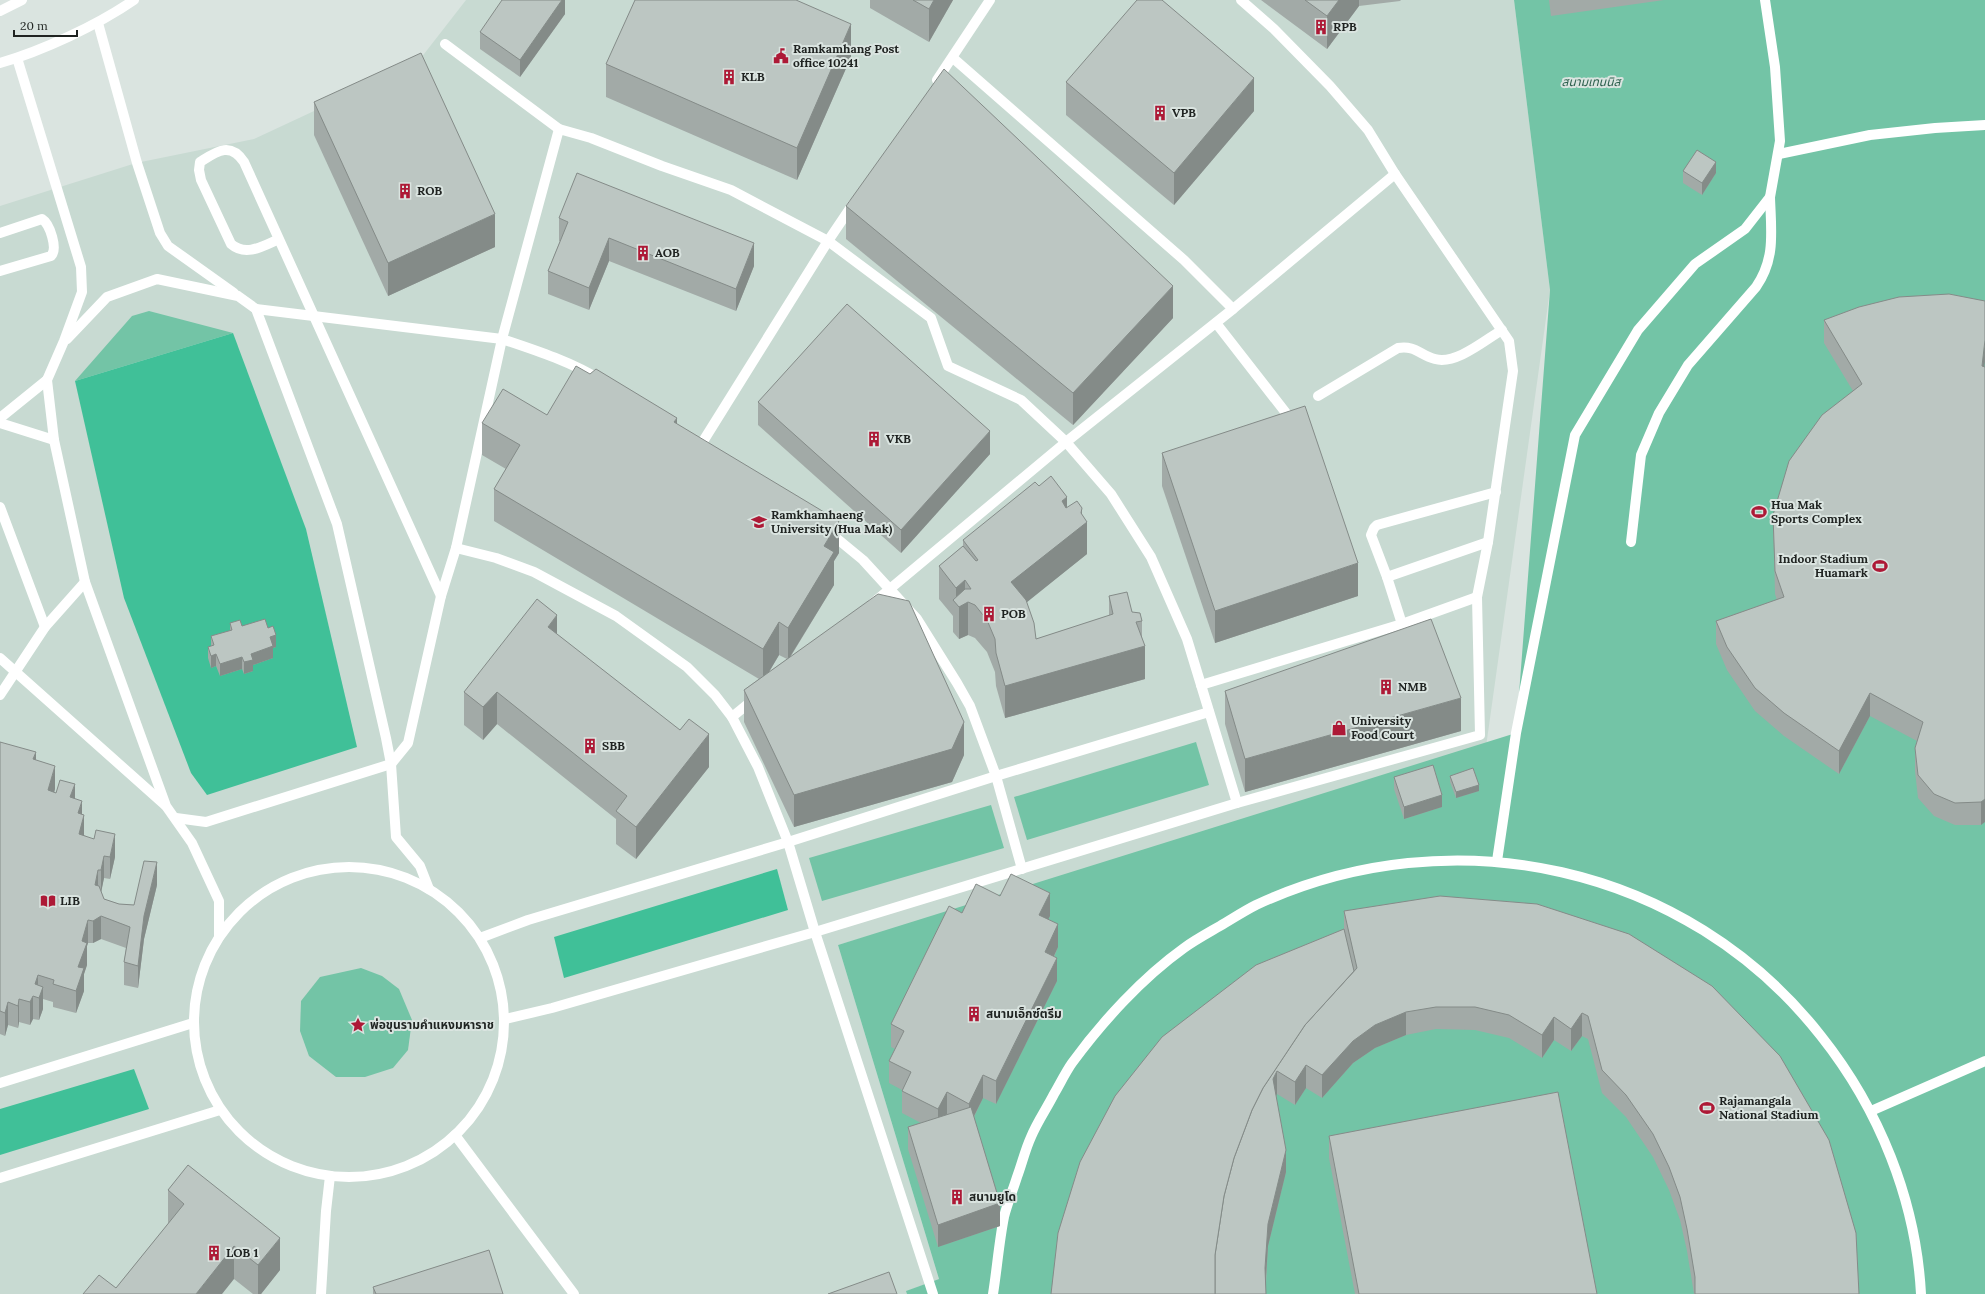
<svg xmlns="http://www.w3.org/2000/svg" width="1985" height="1294" font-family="Lora,'Noto Sans Thai',serif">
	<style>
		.built { fill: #c8dad2 }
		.green { fill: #73c4a6 }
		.water { fill: #40c098 }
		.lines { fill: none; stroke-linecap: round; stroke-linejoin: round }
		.lane { stroke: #fff; stroke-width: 10 }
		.wall { fill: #a2aaa7; fill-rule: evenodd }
		.shaded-wall { fill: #848b88 }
		.building { fill: #bcc6c2; stroke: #848b88 }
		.labels { text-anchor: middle; stroke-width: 4; stroke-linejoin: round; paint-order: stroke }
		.poi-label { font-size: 12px; font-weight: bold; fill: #1f2321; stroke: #dae4e0; text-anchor: start }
		.park-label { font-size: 12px; font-style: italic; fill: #2e614f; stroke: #dae4e0 }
	</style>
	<rect width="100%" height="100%" fill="#dae4e0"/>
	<path class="built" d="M466,0h1048l36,290 -65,464 -647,191 101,334 -32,12v3h-907v-1088l136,-43 118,-24 163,-76z"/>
	<g class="green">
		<path d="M1514,0h471v1294h-1078l-1,-3 33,-12 -101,-334 678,-212 34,-443z"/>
		<path d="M149,311l84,22 -158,48 57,-65z"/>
		<path d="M1196,742l13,43 -182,55 -13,-43z"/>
		<path d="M991,805l13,43 -182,53 -13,-43z"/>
		<path d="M361,968l21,8 17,13 13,31 -4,30 -15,18 -28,9h-29l-27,-21 -9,-25 1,-30 19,-24z"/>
	</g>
	<g class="water">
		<path d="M233,333l73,196 51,218 -150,48 -16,-22 -67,-175 -49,-217z"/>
		<path d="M777,869l11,41 -224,68 -10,-41z"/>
		<path d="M134,1069l15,40 -149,46v-46z"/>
	</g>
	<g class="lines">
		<g class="lane">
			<path d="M0,11l22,-11"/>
			<path d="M98,23l39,140 23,70 8,13 66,47"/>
			<path d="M445,44l114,85"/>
			<path d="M17,58l64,209 1,25 -18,49 -17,39 7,60 31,142 81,224 26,37 27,58v36"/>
			<path d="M953,58l231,202 49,49"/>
			<path d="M0,63c42,-12 98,-38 134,-63"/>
			<path d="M937,80l53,-80"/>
			<path d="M1779,154l91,-19 65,-7 50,-3"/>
			<path d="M0,233l42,-14c8,5 16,30 9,37l-51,15"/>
			<path d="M279,239c-16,7 -33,18 -48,5l-30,-64 -2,-10 1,-8c16,-10 30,-21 44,0l197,434"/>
			<path d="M256,309l246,30c33,11 70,23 100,42"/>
			<path d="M1216,323l77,99"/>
			<path d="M67,339l40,-42 50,-18 81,17 18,13 81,215 49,214 5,26 5,73 24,29 9,23"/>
			<path d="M1318,396l80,-48c17,-3 22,7 37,11 21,6 50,-19 67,-29"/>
			<path d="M0,418l47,-38"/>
			<path d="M0,423l54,17"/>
			<path d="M702,443l126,-202 25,-37"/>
			<path d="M0,507l45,120"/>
			<path d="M829,532l34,28 54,59 40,64 13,23 26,70 26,93"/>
			<path d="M1488,542l-101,35 -16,-42 3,-7 3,-3 119,-33"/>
			<path d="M1631,542l10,-87 18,-42 29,-48 68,-78c20,-29 15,-56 14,-90"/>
			<path d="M456,548l40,10 38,14 82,44 71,51 28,28 17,22 26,50 30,75 27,90 118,362"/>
			<path d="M1387,577l15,47"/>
			<path d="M873,603l193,-161 167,-133 162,-135"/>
			<path d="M0,658l165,147"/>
			<path d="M1201,685l201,-61 75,-27"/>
			<path d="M0,695l45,-68 40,-45"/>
			<path d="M732,717l22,-18"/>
			<path d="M176,818l30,4 185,-58 17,-21 33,-147 15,-48 46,-209 57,-210 32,9 71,28 69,24 97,51 103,77 17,48 73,34 45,42 45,52 40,63 36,82 50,164"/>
			<path d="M1497,861l19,-128 59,-298 63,-105 57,-66 50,-35 25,-32 10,-56 -5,-74 -10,-67"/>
			<circle cx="349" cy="1022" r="155"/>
			<path d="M480,938l48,-18 260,-78 208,-66 213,-64"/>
			<path d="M505,1019l47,-11 263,-76 422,-129 243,-68 -3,-138 11,-55 25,-171 -4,-30 -114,-167 -27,-44 -38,-44 -56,-57 -33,-29"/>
			<path d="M0,1083l193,-60"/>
			<path d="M1871,1111l114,-50"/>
			<path d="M455,1135l119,159"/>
			<path d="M0,1178l220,-68"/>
			<path d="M321,1294l5,-83 4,-35"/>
			<path d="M993,1294c4,-25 6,-52 11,-77 3,-13 9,-27 13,-40 5,-13 8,-27 14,-40 6,-15 16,-29 23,-43 6,-10 11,-21 18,-31 30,-41 70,-85 112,-115 11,-8 24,-15 36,-22 12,-7 24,-15 36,-21 196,-91 431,-40 565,131 58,73 95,164 100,258"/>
		</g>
	</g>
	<g class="wall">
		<path d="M565,0v14l-45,63 -40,-28v-17z"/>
		<path d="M870,0h83l-24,42 -59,-34z"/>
		<path d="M1261,0h140l-1,1 -41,5 -32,43z"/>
		<path d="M1549,0h115l-113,16z"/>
		<path d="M851,57l-54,123 -191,-83v-33z"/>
		<path d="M1066,82l188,29 -80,94 -108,-90z"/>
		<path d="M314,102l181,145 -107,49 -74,-161z"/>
		<path d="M1683,171l33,2 -14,22 -19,-12z"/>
		<path d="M846,206l327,112 -100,107 -227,-186z"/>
		<path d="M559,218l195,48 -18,45 -127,-50 -20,49 -41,-16v-23l12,-30h-1z"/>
		<path d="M1824,320l160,47 -3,458h-26l-21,-9 -16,-18 -3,-27v-23l2,-7 -47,-25 -31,58 -55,-38 -29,-25 -28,-41 -11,-26v-23l61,-21 -2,-6 -2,-79 80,-124 -29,-48z"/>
		<path d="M758,402l232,52 -89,99 -143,-128z"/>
		<path d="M547,415l130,9 162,129 -5,8v24l-43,71 173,99 -12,27 -158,45 -50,-105v-32l15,-11 -265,-158v-32l12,-20 -24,-14v-32zM779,655l8,4 -18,13z"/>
		<path d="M1162,453l196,143 -143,47 -53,-157z"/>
		<path d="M1039,486l28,21 15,8 5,39 -61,48 10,37 73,-23v-20l23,16 10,9v18l3,40 -140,39 -9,-32 -1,-14 -8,-20 -12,-14 -7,-3 -9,4 -6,-7v-16l-14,-17v-33l24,-20v-6z"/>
		<path d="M230,623l12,3 26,2 8,19 -3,1v10l-20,7v6l-9,3 -2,-5 -22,7 -4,-10 -5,2 -3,-10v-11l3,-1v-10l19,-5z"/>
		<path d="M557,634l152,133 -73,92 -20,-15v-25l-119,-95 -14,16 -19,-15v-33z"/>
		<path d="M1225,691l236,40 -216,61 -20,-68z"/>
		<path d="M0,742l36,18 19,29 -1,4 21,6 7,15 2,21 31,22 -5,22 -6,-1 -3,14 3,7 15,5 15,1 23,-20 -13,54 -6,49 -14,-3v-23l2,-14 -25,-9 -8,4h-5l-1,3v19l-3,9v17l-8,22 -23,-6v-5l-10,-3v10l-4,11 -6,-1 -3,6 -11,-3 -1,6 -10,-3 -3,11 -5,-2z"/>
		<path d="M1450,776l29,15 -23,7 -6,-16z"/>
		<path d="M1394,777l48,30 -38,12 -10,-30z"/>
		<path d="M1000,896l50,20 -2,4 10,27 -4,10 3,24 -61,123 -13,-6 -9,19 26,109 -62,21 -30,-98v-22l13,-4 -19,-10v-23l-13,-7v-22l6,-12 -4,-2v-23l71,-111z"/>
		<path d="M1537,904l322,390h-165l-7,-43 -7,-31 -11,-30 -16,-33 -27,-40 -24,-24 -14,-54 -6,-3 -11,15 -17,-11 -12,18 -33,-20 -34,-8 -39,-1 -30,6 -31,13 -22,15 -31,35 -16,-10 -11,17 -18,-11 -1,2 10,76 -18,74 -2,39 -104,-248 182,-108v-18z"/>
		<path d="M1329,1136l268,158h-242l-26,-136z"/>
		<path d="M168,1190l112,80 -19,24h-8l-19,-15 -118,9 52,-64z"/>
		<path d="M373,1287l130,7h-130z"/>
	</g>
	<g class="shaded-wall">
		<path d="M562,0h3v14l-45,63v-17z"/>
		<path d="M934,0h19l-24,42v-33z"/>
		<path d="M1339,0h20v6l-32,43v-33z"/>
		<path d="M851,24v33l-54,123v-32z"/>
		<path d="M1254,78v33l-80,94v-32z"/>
		<path d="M1716,162v11l-14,22v-12z"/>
		<path d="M495,214v33l-107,49v-33z"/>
		<path d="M609,238v23l-20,49v-22z"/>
		<path d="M754,243v23l-18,45v-22z"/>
		<path d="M1173,286v32l-100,107v-32z"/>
		<path d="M1985,340v22l-3,26v-22z"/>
		<path d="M677,418v32l-3,-28z"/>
		<path d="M990,431v23l-89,99v-23z"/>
		<path d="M1067,497v33l-5,-29z"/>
		<path d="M1082,508v17l5,-3v32l-76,61v-33l70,-69z"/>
		<path d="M839,521v32l-5,8v24l-46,75v-32l36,-82z"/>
		<path d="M1358,563v33l-143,47v-32z"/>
		<path d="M965,580v24l3,-2v33l-9,4v-32l-3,-4v-15z"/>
		<path d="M557,615v32l-9,-20z"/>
		<path d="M779,622v33l-16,27v-33z"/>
		<path d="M276,635v12l-3,1v10l-20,7v6l-9,3v-12l7,-8 19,-17z"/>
		<path d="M1145,646v33l-140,39v-32z"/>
		<path d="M216,654v12l-5,2v-12z"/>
		<path d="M242,657v12l-22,7v-12z"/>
		<path d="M497,692v32l-14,16v-33z"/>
		<path d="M1870,693v23l-31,58v-23z"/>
		<path d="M1461,698v33l-216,61v-33z"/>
		<path d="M964,722v33l-12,27 -158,45v-32z"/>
		<path d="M709,734v33l-73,92v-32z"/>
		<path d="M36,752v23l-3,-16z"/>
		<path d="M55,766v23l-7,24v-23z"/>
		<path d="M75,784v23l-5,-10z"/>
		<path d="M1479,785v6l-23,7v-6z"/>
		<path d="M1442,795v12l-38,12v-12z"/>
		<path d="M1985,799v23l-4,3v-23z"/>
		<path d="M82,801v21l2,-7v23l-5,18 -1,-43z"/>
		<path d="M115,834v23l-5,22v-22z"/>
		<path d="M104,856v22l-3,15v-23z"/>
		<path d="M157,862v23l-13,54 -6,49v-22l6,-50z"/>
		<path d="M98,870v23l-3,-8z"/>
		<path d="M1050,893v23l-11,22v-23z"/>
		<path d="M101,916v23l-8,4v-22z"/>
		<path d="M88,920v23l-1,3v19l-3,9v17l-8,22v-22l2,-24 4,-26z"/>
		<path d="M1058,924v23l-13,28v-23z"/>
		<path d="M1057,958v23l-61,123v-23z"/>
		<path d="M38,975v22l-3,-13z"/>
		<path d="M43,987v22l-4,11v-22z"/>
		<path d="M33,996v23l-3,6v-23z"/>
		<path d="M19,999v23l-1,6v-22z"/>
		<path d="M8,1002v23l-3,11v-23z"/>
		<path d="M1406,1012v23l-31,13 -22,15 -31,35v-23l31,-34 22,-16z"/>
		<path d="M1582,1013v23l-11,15v-22z"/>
		<path d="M1554,1017v23l-12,18v-23z"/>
		<path d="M1306,1065v23l-11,17v-23z"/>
		<path d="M1277,1071v23l-4,8v-23z"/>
		<path d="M983,1075v23l-14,28v-22z"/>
		<path d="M947,1092v23l-9,16v-22z"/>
		<path d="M1286,1150v22l-18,74 -3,45v-23l3,-44z"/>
		<path d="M1000,1203v23l-62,21v-22z"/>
		<path d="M280,1238v32l-19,24h-3v-29z"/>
		<path d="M234,1246v33l-12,15h-26z"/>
	</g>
	<g class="building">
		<path d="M502,0h60l-42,60 -40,-28z"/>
		<path d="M635,0h161l55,24 -54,124 -191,-84z"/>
		<path d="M913,0h21l-5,9z"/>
		<path d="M1137,0h25l92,78 -80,95 -108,-91z"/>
		<path d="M1305,0h34l-12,16z"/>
		<path d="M421,53l74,161 -107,49 -74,-161z"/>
		<path d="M944,69l229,217 -100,107 -227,-187z"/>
		<path d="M1697,150l19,12 -14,21 -19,-12z"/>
		<path d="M577,173l177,70 -18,46 -127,-51 -20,50 -41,-17 20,-49 -9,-4z"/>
		<path d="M1949,294l36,7v39l-3,26 3,1v432l-4,3 -26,1 -21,-9 -16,-19 -3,-27 8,-26 -53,-29 -31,58 -55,-38 -29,-25 -28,-41 -11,-26 68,-24 -9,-26 -2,-56 16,-54 33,-46 40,-31 -38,-64 35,-13 40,-10z"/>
		<path d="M847,304l143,127 -89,99 -143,-128z"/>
		<path d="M576,366l14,8 6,-5 81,49 -3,4 165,99 -15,25 10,6 -46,76 -9,-6 -16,27 -269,-160 26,-44 -38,-22 21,-34 44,26z"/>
		<path d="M1305,406l53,157 -143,48 -53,-158z"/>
		<path d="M1051,476l16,21 -5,4 4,7 11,-7 5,7 -1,5 6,9 -76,60 15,18 8,23 2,16 77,-25 -4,-18 18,-4 5,20 8,1 2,8 -6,1 9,24 -140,40 -9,-33 -1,-14 -8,-19 -12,-15 -7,-3 -9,5 -6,-7 12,-11h6l-6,-9 -9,8 -17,-22 24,-20 13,15 2,-1 -15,-20 72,-58 4,4z"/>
		<path d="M878,594l31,7 55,121 -12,27 -158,46 -50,-105z"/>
		<path d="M537,599l20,16 -9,12 132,103 9,-11 20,15 -73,93 -20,-16 11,-15 -130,-104 -14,15 -19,-15z"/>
		<path d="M265,619l3,9 5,-2 3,9 -6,2 3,9 -22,8 2,6 -9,2 -2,-5 -22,7 -4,-10 -5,2 -3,-9 6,-2 -3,-9 21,-6 -2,-7 10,-3 2,6z"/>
		<path d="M1431,619l30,79 -216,61 -20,-68z"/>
		<path d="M0,742l36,10 -3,7 22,7 -7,24 8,3 4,-13 15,4 -5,13 12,4 -4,12 6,2 -5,19 15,5 2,-9 19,4 -5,23 -6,-1 -3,14h-3l-3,15 4,1 5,13 15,5 15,1 10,-44 13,1 -13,54 -6,50 -14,-4 6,-35 -29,-11 -8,5 -5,-1 -6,21 5,2 -9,24 6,1 -8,23 -23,-7 1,-4 -16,-5 -3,9 8,3 -4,11 -6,-2 -3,6 -11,-3 -1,7 -10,-4 -3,11 -5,-2z"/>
		<path d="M1433,765l9,30 -38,12 -10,-30z"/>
		<path d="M1473,768l6,17 -23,7 -6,-16z"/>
		<path d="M1011,874l39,19 -11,22 19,9 -13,28 12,6 -61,123 -13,-6 -14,29 -22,-12 -9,17 -36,-18 9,-19 -22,-11 15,-30 -13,-7 58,-118 13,7 14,-29 24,12z"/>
		<path d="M1440,896l97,8 92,30 83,52 68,70 49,84 27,93 3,61h-164v-17l-8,-48 -7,-32 -11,-30 -16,-33 -27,-39 -24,-25 -14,-54 -6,-3 -11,16 -17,-12 -12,18 -33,-20 -34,-8h-39l-30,5 -31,13 -22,16 -31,34 -16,-10 -11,17 -18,-11 -4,8 13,71 -18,74 -3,44 1,26h-51v-39l9,-59 10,-38 18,-48 11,-22 42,-63 52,-57 -13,-57z"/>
		<path d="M1344,929l10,42 -49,54 -42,63 -11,22 -18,48 -10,38 -9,59v39h-164l7,-61 22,-71 35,-66 47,-59 94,-72z"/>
		<path d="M1558,1092l39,202h-238l-30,-158z"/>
		<path d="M971,1107l29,96 -62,22 -30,-98z"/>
		<path d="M188,1165l92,73 -22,27 -24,-19 -38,48h-113l16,-19 17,13 68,-84 -16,-14z"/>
		<path d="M489,1250l14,44h-127l-3,-7z"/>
		<path d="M889,1272l8,22h-69z"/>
	</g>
	<defs>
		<g id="building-bare" transform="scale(1.2)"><path d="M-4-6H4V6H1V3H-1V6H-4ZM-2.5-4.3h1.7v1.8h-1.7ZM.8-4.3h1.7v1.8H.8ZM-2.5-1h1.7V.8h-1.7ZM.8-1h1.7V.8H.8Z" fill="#ad1936" stroke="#dae4e0" stroke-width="2.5" paint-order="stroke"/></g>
		<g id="civic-bare" transform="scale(1.2)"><path d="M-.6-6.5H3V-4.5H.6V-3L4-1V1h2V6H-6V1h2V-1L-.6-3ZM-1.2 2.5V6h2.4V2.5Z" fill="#ad1936" stroke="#dae4e0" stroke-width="2.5" paint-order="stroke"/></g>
		<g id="stadium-bare" transform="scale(1.2)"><path d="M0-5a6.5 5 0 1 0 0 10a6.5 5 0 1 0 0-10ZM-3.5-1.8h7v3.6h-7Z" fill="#ad1936" stroke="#dae4e0" stroke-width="2.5" paint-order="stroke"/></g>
		<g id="university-bare" transform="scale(1.2)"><path d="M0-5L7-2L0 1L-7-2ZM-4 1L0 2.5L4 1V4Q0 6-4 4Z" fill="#ad1936" stroke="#dae4e0" stroke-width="2.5" paint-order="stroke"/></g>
		<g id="shop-bare" transform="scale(1.2)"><path d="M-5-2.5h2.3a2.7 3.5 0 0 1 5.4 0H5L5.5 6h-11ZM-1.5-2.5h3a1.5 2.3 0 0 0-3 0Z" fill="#ad1936" stroke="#dae4e0" stroke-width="2.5" paint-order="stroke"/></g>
		<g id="library-bare" transform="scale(1.2)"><path d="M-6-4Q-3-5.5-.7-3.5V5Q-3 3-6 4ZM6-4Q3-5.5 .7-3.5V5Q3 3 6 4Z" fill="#ad1936" stroke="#dae4e0" stroke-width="2.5" paint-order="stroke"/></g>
		<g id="sight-bare" transform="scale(1.2)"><path d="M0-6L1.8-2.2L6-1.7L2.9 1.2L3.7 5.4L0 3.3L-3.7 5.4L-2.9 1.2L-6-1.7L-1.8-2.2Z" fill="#ad1936" stroke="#dae4e0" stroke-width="2.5" paint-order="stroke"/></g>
	</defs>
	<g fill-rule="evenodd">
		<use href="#building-bare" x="1321" y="27"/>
		<use href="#civic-bare" x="781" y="56"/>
		<use href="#building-bare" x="729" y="77"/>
		<use href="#building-bare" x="1160" y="113"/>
		<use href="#building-bare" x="405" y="191"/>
		<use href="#building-bare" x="643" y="253"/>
		<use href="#building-bare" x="874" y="439"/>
		<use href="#stadium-bare" x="1759" y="512"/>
		<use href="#university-bare" x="759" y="522"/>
		<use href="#stadium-bare" x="1880" y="566"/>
		<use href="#building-bare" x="989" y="614"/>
		<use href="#building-bare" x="1386" y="687"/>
		<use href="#shop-bare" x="1339" y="728"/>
		<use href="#building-bare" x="590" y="746"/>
		<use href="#library-bare" x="48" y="901"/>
		<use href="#building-bare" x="974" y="1014"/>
		<use href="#sight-bare" x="358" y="1025"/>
		<use href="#stadium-bare" x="1707" y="1108"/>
		<use href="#building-bare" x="957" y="1197"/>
		<use href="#building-bare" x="214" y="1253"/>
	</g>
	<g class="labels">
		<g class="poi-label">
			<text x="1333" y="31">RPB</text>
			<text x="793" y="53">Ramkamhang Post<tspan x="793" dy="14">office 10241</tspan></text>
			<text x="741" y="81">KLB</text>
			<text x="1172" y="117">VPB</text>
			<text x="417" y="195">ROB</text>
			<text x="655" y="257">AOB</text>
			<text x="886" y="443">VKB</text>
			<text x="1771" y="509">Hua Mak<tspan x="1771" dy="14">Sports Complex</tspan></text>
			<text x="771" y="519">Ramkhamhaeng<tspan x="771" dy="14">University (Hua Mak)</tspan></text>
			<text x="1868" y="563" text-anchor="end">Indoor Stadium<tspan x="1868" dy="14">Huamark</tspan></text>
			<text x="1001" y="618">POB</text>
			<text x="1398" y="691">NMB</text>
			<text x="1351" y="725">University<tspan x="1351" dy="14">Food Court</tspan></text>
			<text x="602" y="750">SBB</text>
			<text x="60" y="905">LIB</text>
			<text x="986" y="1018">สนามเอ็กซ์ตรีม</text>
			<text x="370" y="1029">พ่อขุนรามคำแหงมหาราช</text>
			<text x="1719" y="1105">Rajamangala<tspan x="1719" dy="14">National Stadium</tspan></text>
			<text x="969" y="1201">สนามยูโด</text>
			<text x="226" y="1257">LOB 1</text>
		</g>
		<g class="park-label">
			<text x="1591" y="86">สนามเทนนิส</text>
		</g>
	</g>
	<path d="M14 30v6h63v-6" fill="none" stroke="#1f2321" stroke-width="2"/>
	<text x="20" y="30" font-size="12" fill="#1f2321" stroke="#dae4e0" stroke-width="3" paint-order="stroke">20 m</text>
</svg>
